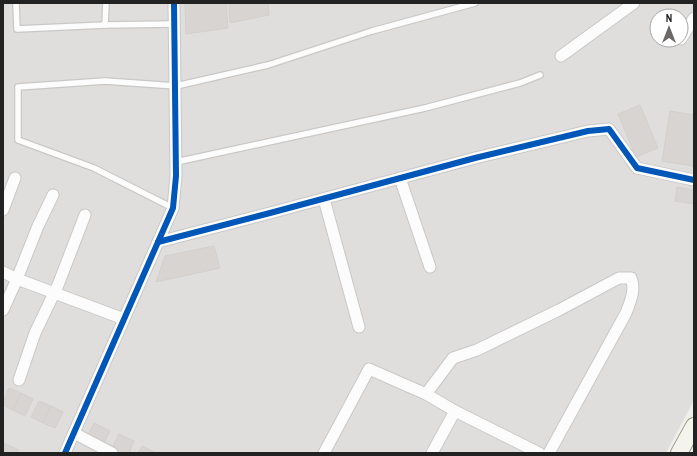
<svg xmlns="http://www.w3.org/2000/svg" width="697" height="456" font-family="'Archivo Narrow',sans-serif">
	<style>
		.residential { fill: #dfdedc; fill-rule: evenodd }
		.building { fill: #d7d4d2; stroke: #d3d0cc }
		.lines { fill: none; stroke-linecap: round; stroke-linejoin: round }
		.lane-casing { stroke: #c9c8c7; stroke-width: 8 }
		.street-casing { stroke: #c9c8c7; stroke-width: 13 }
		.secondary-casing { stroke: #999a82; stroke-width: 18 }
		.lane { stroke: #fdfcfc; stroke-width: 5.5 }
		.street { stroke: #fdfcfc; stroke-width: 11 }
		.secondary { stroke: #f4f4ed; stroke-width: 16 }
		.cycleway-casing { stroke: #fff; stroke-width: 8 }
		.cycleway { stroke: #0057b8; stroke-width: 6 }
	</style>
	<rect width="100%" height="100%" fill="#f0eeeb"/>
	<path class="residential" d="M3,3h691v397l-28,53h-663zM657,16h24v24h-24z"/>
	<g class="building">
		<path d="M185,3h41l2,25 -42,6z"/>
		<path d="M229,3h39l1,12 -39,8z"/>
		<path d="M640,105l18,43 -22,9 -18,-43z"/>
		<path d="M670,111l24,4v42l-1,9 -31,-5z"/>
		<path d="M677,187l17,3v14l-19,-3z"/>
		<path d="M214,246l6,22 -64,14 9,-26z"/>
		<path d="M9,388l12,5 -8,17 -10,-5v-4z"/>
		<path d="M21,393l12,6 -8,17 -12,-6z"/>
		<path d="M39,401l12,5 -8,17 -12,-6z"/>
		<path d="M51,406l12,6 -8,16 -12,-5z"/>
		<path d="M94,423l16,8 -8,16 -16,-8z"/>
		<path d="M119,434l15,7 -5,12h-13l-5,-3z"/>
		<path d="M3,443l16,7 -2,3h-14z"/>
		<path d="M142,446l14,7h-18z"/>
	</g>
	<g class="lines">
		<g class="lane-casing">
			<g id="lane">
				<path d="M16,3l1,26 88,-4 69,-1"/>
				<path d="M105,25l1,-22"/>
				<path d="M176,162l249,-54 95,-25 20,-8"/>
				<path d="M173,208l-79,-40 -76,-28v-53l87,-6 71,5 92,-21 104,-34 103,-28"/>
			</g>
		</g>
		<g class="street-casing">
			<g id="street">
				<path d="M681,39l13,-21"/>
				<path d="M561,56l73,-53"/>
				<path d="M400,178l30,89"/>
				<path d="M324,199l35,128"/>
				<path d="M3,210l12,-32"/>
				<path d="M158,242l112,-29 205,-55 113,-27 21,-2 28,39 57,12"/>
				<path d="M3,272l14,7 107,40"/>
				<path d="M3,310l14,-31 21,-53 15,-31"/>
				<path d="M19,380l16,-47 23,-48 27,-70"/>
				<path d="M426,394l27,-36 24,-8 82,-40 60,-32h12c5,12 -1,24 -5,35l-77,140"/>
				<path d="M74,433l38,20"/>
				<path d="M65,453l108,-245 3,-32 -2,-173"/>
				<path d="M324,453l45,-84 57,25 29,17 84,42"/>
				<path d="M432,453l23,-42"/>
			</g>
		</g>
		<g class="secondary-casing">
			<path id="secondary" d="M679,453l15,-27"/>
		</g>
		<use href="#lane" class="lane"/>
		<use href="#street" class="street"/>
		<use href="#secondary" class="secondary"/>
		<g class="cycleway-casing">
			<g id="cycleway">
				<path d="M158,242l112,-29 205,-55 113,-27 21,-2 28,39 57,12"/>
				<path d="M65,453l108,-245 3,-32 -2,-173"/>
			</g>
		</g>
		<use href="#cycleway" class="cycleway"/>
	</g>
	<rect width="697" height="456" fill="none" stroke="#222222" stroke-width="8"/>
	<g transform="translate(669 28)"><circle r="19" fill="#ffffff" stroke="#a7a7a7"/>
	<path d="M0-3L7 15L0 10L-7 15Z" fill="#6a6968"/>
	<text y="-6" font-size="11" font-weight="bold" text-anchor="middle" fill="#222222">N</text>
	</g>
</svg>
